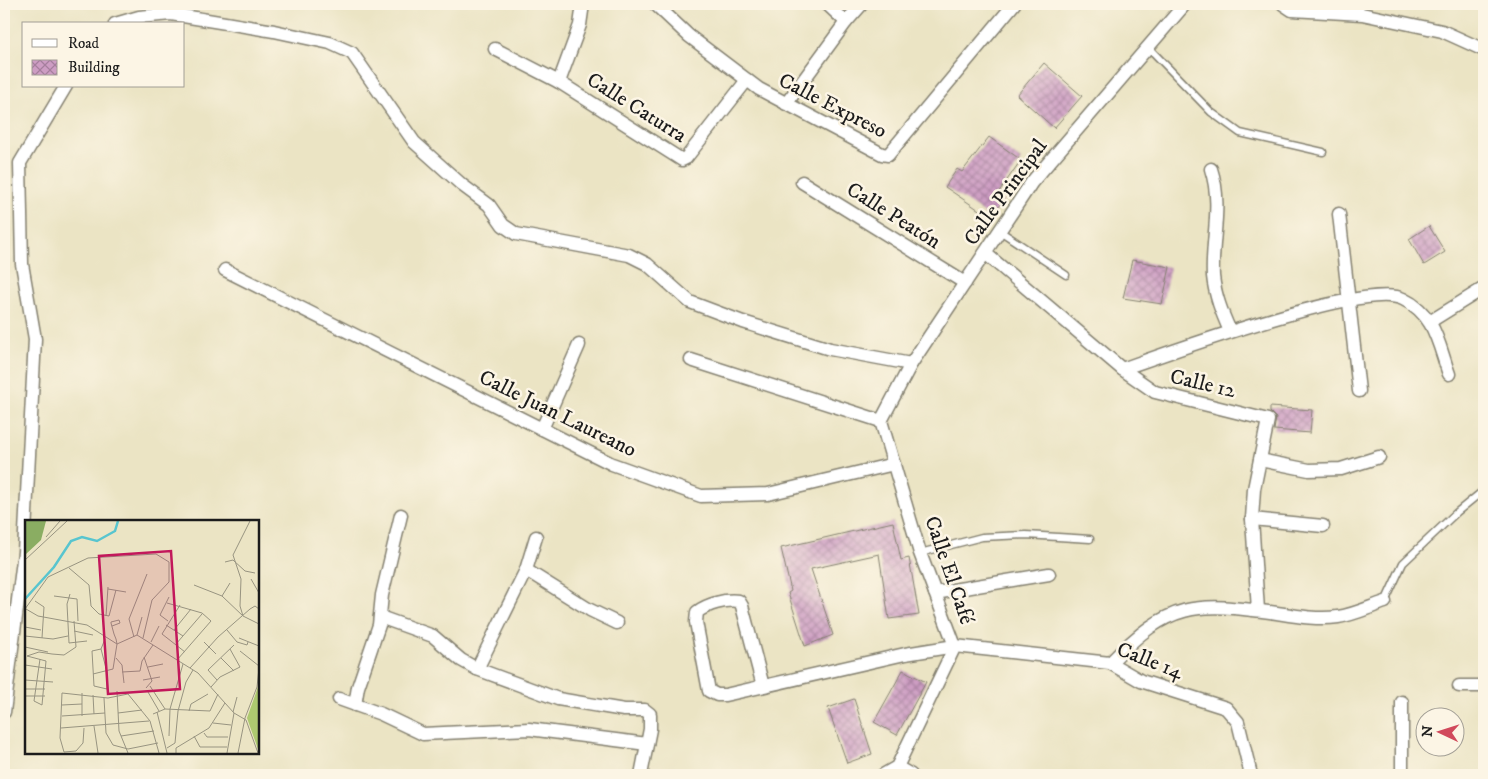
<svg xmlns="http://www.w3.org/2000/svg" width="1488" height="779" font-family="'IM FELL DW Pica',serif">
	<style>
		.building { fill: url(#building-cross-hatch) }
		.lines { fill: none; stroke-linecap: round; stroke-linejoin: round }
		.service-casing { stroke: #848070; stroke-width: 9 }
		.minor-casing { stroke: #848070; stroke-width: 15 }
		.service { stroke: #fff; stroke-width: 6 }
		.minor { stroke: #fff; stroke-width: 12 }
		.labels { text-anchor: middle; stroke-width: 5; stroke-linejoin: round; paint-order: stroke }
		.street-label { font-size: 21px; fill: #1c1c1c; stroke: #fcf5e5 }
		.inset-river { fill: none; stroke: #58c5cf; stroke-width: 2.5 }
		.inset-road { fill: none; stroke: #989481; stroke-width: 1 }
		.view { fill: #c2185b; fill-opacity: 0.15; stroke: #c2185b; stroke-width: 2.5 }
		.inset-edge { fill: none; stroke: #1c1c1c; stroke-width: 2.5 }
	</style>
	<defs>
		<pattern id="building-cross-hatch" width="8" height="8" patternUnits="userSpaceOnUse" patternTransform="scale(1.25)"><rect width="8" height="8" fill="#cd9dc3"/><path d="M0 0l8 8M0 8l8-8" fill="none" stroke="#a67f9e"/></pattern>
	</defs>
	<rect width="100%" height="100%" fill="#fcf5e5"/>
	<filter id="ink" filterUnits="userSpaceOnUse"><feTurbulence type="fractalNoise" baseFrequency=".02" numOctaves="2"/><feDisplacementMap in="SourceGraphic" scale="10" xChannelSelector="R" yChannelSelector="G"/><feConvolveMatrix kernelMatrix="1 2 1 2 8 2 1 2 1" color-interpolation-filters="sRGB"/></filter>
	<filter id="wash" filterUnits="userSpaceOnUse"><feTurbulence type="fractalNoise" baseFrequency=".0096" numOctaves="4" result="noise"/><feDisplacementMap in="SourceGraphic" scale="20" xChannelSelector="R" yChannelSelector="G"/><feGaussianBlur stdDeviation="1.12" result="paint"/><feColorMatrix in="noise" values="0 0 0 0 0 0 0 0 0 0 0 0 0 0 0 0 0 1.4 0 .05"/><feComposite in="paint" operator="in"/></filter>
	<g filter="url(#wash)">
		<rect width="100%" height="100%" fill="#ebe4c4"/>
		<g id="blocks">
			<g class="building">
				<path d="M1044,63l38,33 -28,32 -37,-33z"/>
				<path d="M989,137l32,23 -25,36 7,5 -12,17 -46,-31 12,-18 5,3z"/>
				<path d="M1429,226l16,26 -21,13 -15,-26z"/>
				<path d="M1132,260l38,7 -8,37 -39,-6z"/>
				<path d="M1270,407l42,3 -2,23 -36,-3 2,-12 -6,-6z"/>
				<path d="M893,522l8,38 8,-2 10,57 -30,4 -10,-65 -68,15 22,66 -28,11 -17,-53 3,-2 -10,-43z"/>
				<path d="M903,670l23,12 -29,53 -23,-13z"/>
				<path d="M854,699l18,55 -25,9 -19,-55z"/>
			</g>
		</g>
	</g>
	<g filter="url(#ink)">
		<use href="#blocks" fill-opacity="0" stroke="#848070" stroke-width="1"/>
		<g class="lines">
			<g class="service-casing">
				<g id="service">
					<path d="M1148,47l63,65 29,21 83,19"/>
					<path d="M1000,231l66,44"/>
					<path d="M920,553l62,-16 44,-2 64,4"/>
					<path d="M1385,602l18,-39 54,-51 27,-22"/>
				</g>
			</g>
			<g class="minor-casing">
				<g id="minor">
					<path d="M655,4l34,32 70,53 123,65 6,1 126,-151"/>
					<path d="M827,4l19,18"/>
					<path d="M1283,4l9,6 70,4 80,17 42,19"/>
					<path d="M115,24l24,-7 32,-3 103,17 56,12 22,10 62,89 48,43 27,20 14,20 13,9 113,21 18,9 43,38 53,20 87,27 81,15"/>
					<path d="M495,49l64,33 123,78 4,-2 61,-78"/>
					<path d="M559,82l21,-57 3,-21"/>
					<path d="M786,104l60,-82 16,-18"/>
					<path d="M1211,169c12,36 0,71 2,107 2,20 9,37 17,55"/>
					<path d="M802,182l163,101"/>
					<path d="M1339,214l20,177"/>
					<path d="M985,253l137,116 33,23 113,28 -14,69 -2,30 6,91"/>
					<path d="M225,270l387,194 89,32 67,-2 126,-30"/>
					<path d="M1431,321l53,-33"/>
					<path d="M691,360l190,61"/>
					<path d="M1122,369c45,-16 244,-88 281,-70 32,15 35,44 46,75"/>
					<path d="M881,421l30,-57 121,-182 153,-178"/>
					<path d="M881,421l39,132 35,93 -58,121 -14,8"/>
					<path d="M542,429l37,-84"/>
					<path d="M1260,460l49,10 32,-1 38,-12"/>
					<path d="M1252,519l71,7"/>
					<path d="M526,570l64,40 27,13"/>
					<path d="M935,593l114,-19"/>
					<path d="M380,617l53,19 28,24 16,9 81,30 66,11h21l5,4v15l-9,46"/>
					<path d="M1110,663c60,-62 84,-61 167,-50 19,3 42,7 61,4 15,-2 32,-10 47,-15"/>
					<path d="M477,669l49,-99 10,-33"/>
					<path d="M763,686l-21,-80 -3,-5c-14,-2 -31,3 -42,11l-1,10 13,69 8,4h8l180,-41 50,-8 155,17 31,18 85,27 12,14 13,53"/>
					<path d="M1459,686h25"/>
					<path d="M339,699l42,15 42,20 106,-5 118,15"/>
					<path d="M1402,702v73"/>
					<path d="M355,705l3,-18 21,-62 3,-30 19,-80"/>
					<path d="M4,712l20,-160 11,-213 -13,-75 -2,-101 46,-77"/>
					<path d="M897,767l14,8"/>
				</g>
			</g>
			<use href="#service" class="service"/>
			<use href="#minor" class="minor"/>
		</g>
	</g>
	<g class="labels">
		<g class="street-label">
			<text transform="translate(833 105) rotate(27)" y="7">Calle Expreso</text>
			<text transform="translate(637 107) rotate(32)" y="7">Calle Caturra</text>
			<text transform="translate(1005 192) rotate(-54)" y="7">Calle Principal</text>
			<text transform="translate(894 215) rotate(32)" y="7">Calle Peatón</text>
			<text transform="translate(1203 383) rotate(13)" y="7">Calle 12</text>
			<text transform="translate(558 413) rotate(26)" y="7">Calle Juan Laureano</text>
			<text transform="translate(950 570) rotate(71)" y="7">Calle El Café</text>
			<text transform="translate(1150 660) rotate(21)" y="7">Calle 14</text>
		</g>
	</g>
	<g transform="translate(25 520)">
		<rect width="234" height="234" fill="#ebe4c4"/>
		<path d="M234,150v82l-12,-34 11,-31z" fill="#adc970"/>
		<path d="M0,1h21l-5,19 -16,15z" fill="#8aad62"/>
		<path class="inset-river" d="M0,79l29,-32 17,-26 11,-4 15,4 18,-10 3,-10"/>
		<path class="inset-road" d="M21,17l14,-16M0,40l42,-39M200,42l8,-2 12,11 10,2M44,48l20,17 2,21 8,8 10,2 7,-26M226,59l8,14M169,65l28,11 21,20 16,8M83,69l18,3M45,74l-3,10 2,39 18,-2M29,76l23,3 1,22M197,76l8,-13M10,81l9,6 -2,31M142,83l35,10 9,8 -34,39M155,85l-18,29 23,18M0,89l23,-32 40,-19 68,-4 13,8v20l-17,18 -9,38M1,89l12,7 49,9 30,19 20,-9M81,96l2,-29M218,96l-3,-10 1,-27 -8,-24 17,-34M143,101l-8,-6 9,-18M141,105l17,11M0,107l16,3M149,110l17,-21M202,110l10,12 10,3 1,-3M49,111l19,4M112,115l61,38 36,40 12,7 12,33M112,115l5,-18M0,116l28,3 15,-3M109,117l-5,-18 18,-45M214,118l20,8M126,122l8,-16M179,122l12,12M151,124l26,-30M0,127l23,5M76,129l-9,2 2,35 13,3v-17l-6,-23 4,-10M215,131l19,15M27,134l12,1 12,-8 -2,-26M119,137l8,24 -6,7M91,138l6,7 2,18M196,138l13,13M15,139l-6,42 8,4 4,-44 -19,-5 12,-4 13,2M0,145l27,4M123,147l15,-3M165,148l28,-31 32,-28 5,-3 4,3M97,152l18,-1 2,-10 11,-16M68,154l20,-5 4,-25 -1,-5 -2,-5 -3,-11v-1l8,-2 1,3 -8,3M0,160l28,2M118,160l17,-3M192,160l-9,-10 26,-25M125,166l15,23M186,167l9,-10 20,-10 -10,-18M0,169h20M92,171l2,40 9,22M123,172l11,19M57,173v23M68,175l1,19M0,176h20M79,178l2,35 7,12 15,4 30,-6M37,185l20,-1M164,191l2,-7 17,-10M132,192l10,41M208,192l4,-15M93,193l24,-3M128,194l12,-5 45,2 8,-17M37,196l43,-3M188,203l18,2M69,206l4,27M36,208l88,-7M59,208l-1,15 -7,8 -12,1 -4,-14 2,-45 46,5 20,-4 22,27 9,32M179,213l3,4h21M96,216l33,-5M144,216l1,-27 13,-45M169,216l6,11h27M142,228l8,-5 3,-32 8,-29 7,-12M151,233v-5l33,-20 16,-25M202,233l7,-40M213,233l7,-35 12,-31 2,-19"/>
		<path class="view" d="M146,31l9,138 -72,5 -9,-138z"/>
		<rect width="234" height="234" class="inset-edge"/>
	</g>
	<rect width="1488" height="779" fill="none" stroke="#fcf5e5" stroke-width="20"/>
	<rect x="22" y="22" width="162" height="65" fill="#fcf5e5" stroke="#a29e95"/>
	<rect x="32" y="39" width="25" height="8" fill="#ffffff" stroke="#a29e95"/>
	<text x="68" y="48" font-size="15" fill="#1c1c1c">Road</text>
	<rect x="32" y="60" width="25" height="15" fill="url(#building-cross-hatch)" stroke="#a29e95"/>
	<text x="68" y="72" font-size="15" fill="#1c1c1c">Building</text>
	<g transform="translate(1440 732) rotate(274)"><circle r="24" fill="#fcf5e5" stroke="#a29e95"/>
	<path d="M0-4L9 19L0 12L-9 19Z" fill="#d1495b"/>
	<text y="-8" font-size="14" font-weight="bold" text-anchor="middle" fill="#1c1c1c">N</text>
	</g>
</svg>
